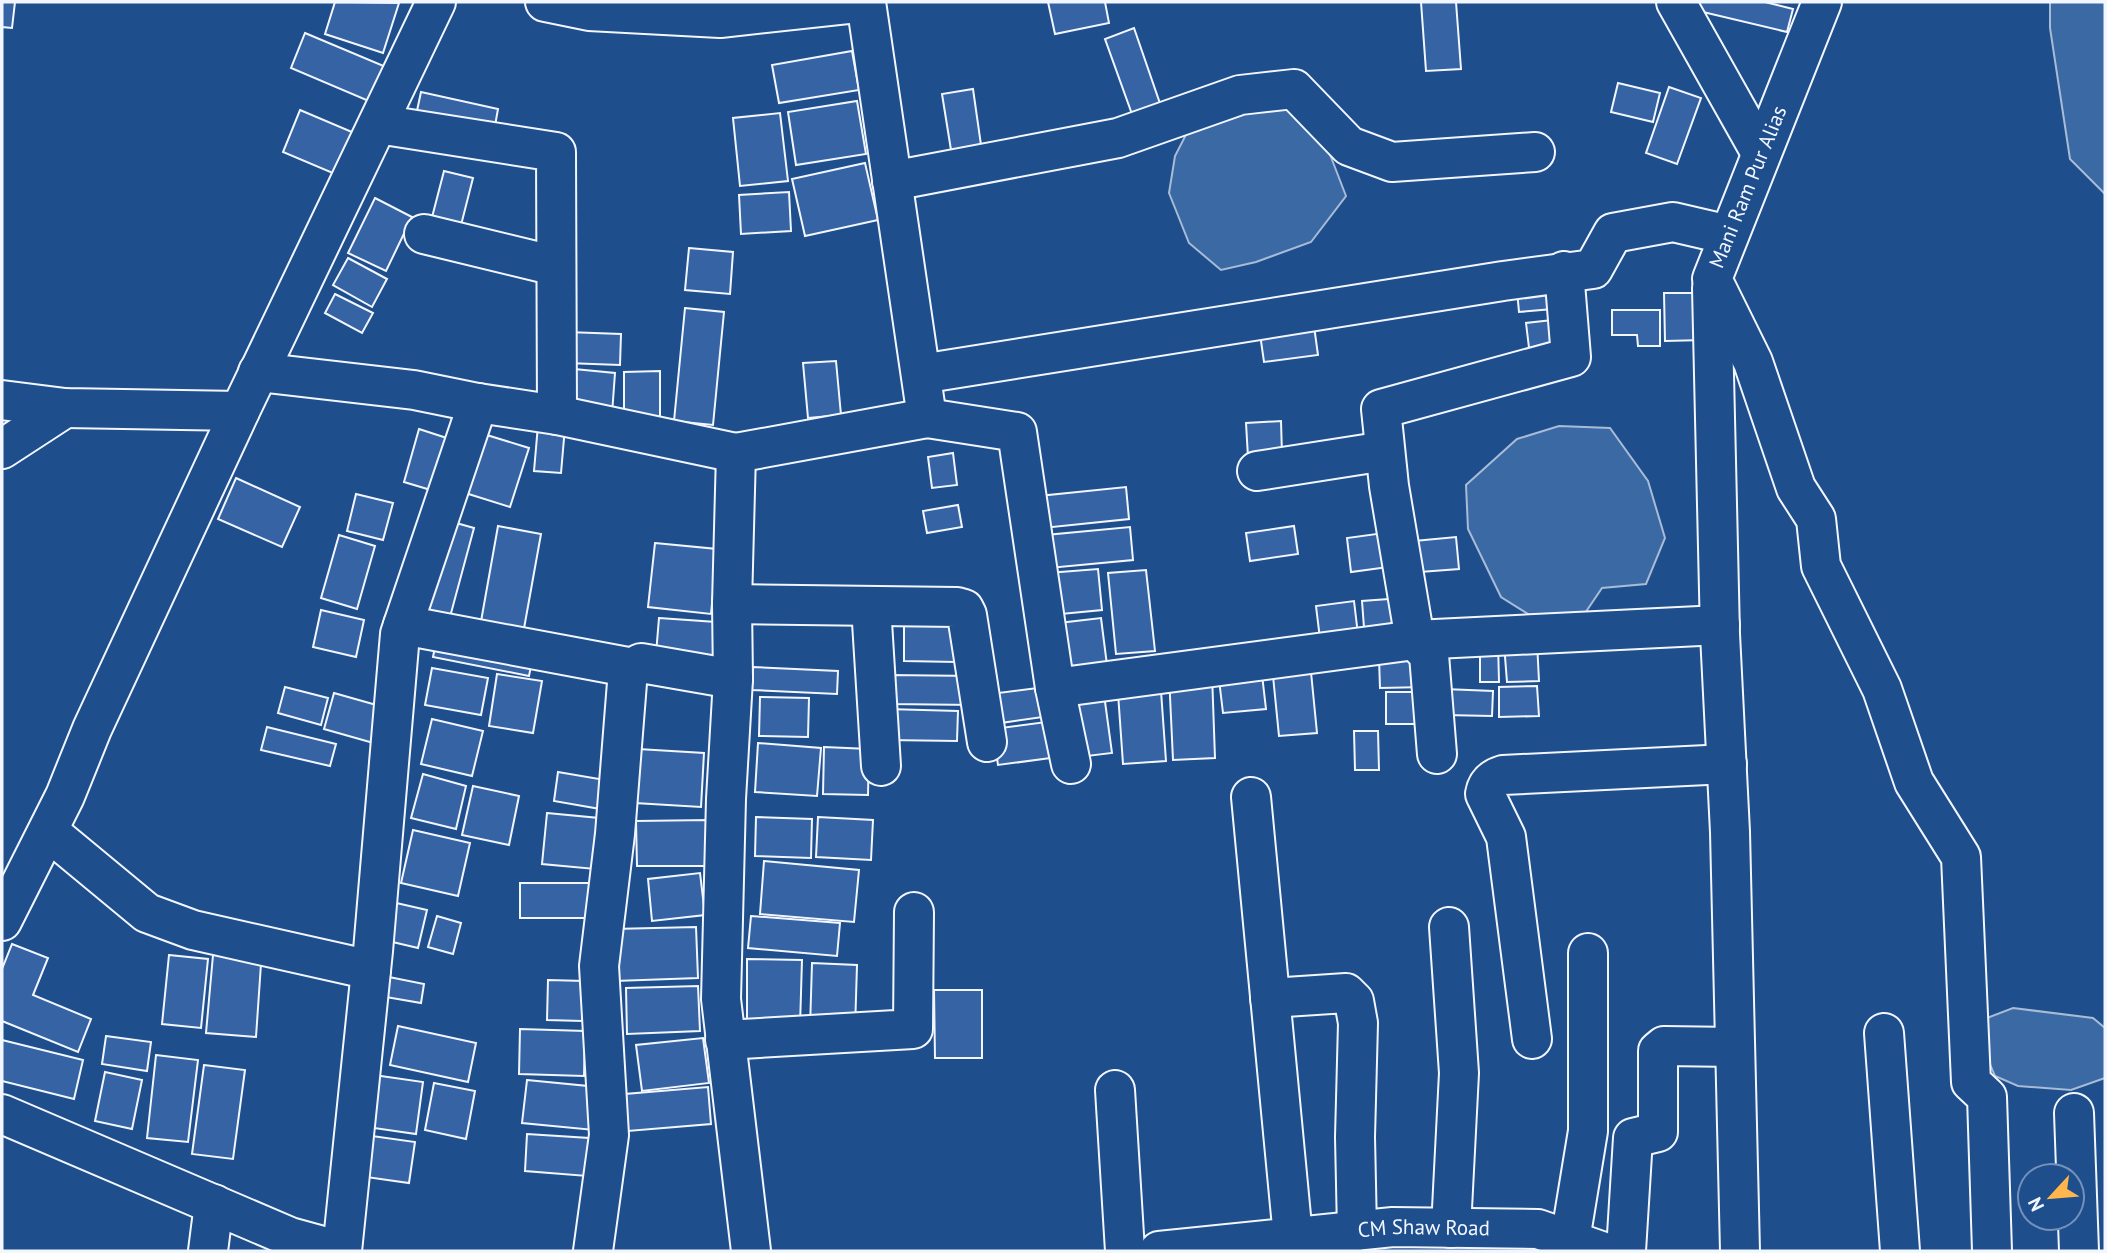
<svg xmlns="http://www.w3.org/2000/svg" width="2107" height="1253" font-family="'PT Sans',sans-serif">
	<style>
		.water { fill: #3b69a3; stroke: #a8bbd7; stroke-width: 2 }
		.building { fill: #3563a3; stroke: #f2f6ff; stroke-width: 2 }
		.lines { fill: none; stroke-linecap: round; stroke-linejoin: round }
		.minor-casing { stroke: #f2f6ff; stroke-width: 42 }
		.minor { stroke: #1f4e8c; stroke-width: 38 }
		.labels { text-anchor: middle; stroke-width: 5; stroke-linejoin: round; paint-order: stroke }
		.street-label { font-size: 21px; fill: #f2f6ff; stroke: #1f4e8c }
	</style>
	<rect width="100%" height="100%" fill="#1f4e8c"/>
	<g class="water">
		<path d="M2050,2h55v192l-35,-35 -20,-131z"/>
		<path d="M1290,104l34,35 22,57 -35,46 -55,20 -35,8 -32,-27 -20,-50 6,-37 17,-33z"/>
		<path d="M1559,426l51,2 38,53 17,57 -19,46 -44,4 -23,34 -35,2 -43,-27 -33,-68 -2,-44 51,-46z"/>
		<path d="M2013,1008l80,10 12,10v50l-34,12 -53,-4 -23,-10 -14,-32 6,-26z"/>
	</g>
	<g class="building">
		<path d="M2,2h13l-3,26 -10,-1z"/>
		<path d="M335,2l64,1 -16,50 -58,-19z"/>
		<path d="M1048,2h57l4,21 -54,11z"/>
		<path d="M1421,2h35l5,67 -35,2z"/>
		<path d="M1684,2h81l28,7 -6,23 -105,-25z"/>
		<path d="M1134,28l31,90 -28,10 -32,-89z"/>
		<path d="M305,33l81,34 -15,35 -80,-34z"/>
		<path d="M852,51l7,39 -80,13 -7,-38z"/>
		<path d="M1618,83l42,10 -7,29 -42,-10z"/>
		<path d="M1669,87l32,11 -24,66 -31,-11z"/>
		<path d="M973,89l8,56 -30,5 -9,-56z"/>
		<path d="M421,92l77,17 -5,28 -78,-17z"/>
		<path d="M857,101l9,53 -70,11 -8,-53z"/>
		<path d="M300,110l52,22 -17,42 -52,-22z"/>
		<path d="M780,113l8,68 -48,5 -7,-68z"/>
		<path d="M865,163l13,57 -73,16 -13,-57z"/>
		<path d="M444,171l29,7 -14,55 -29,-8z"/>
		<path d="M789,192l2,39 -50,3 -2,-39z"/>
		<path d="M375,198l37,19 -26,54 -38,-18z"/>
		<path d="M689,248l44,4 -3,42 -45,-4z"/>
		<path d="M348,258l39,21 -15,28 -39,-22z"/>
		<path d="M1561,276l3,32 -45,4 -3,-32z"/>
		<path d="M1664,293h39l1,47 -39,1z"/>
		<path d="M335,294l38,19 -11,20 -37,-20z"/>
		<path d="M685,308l39,4 -11,113 -39,-4z"/>
		<path d="M1612,310h48v36h-22l-1,-11h-25z"/>
		<path d="M1561,319l4,33 -35,4 -4,-33z"/>
		<path d="M1314,326l4,29 -54,7 -4,-28z"/>
		<path d="M567,332l54,2 -1,31 -54,-2z"/>
		<path d="M836,361l5,54 -33,3 -5,-55z"/>
		<path d="M574,369l41,4 -3,41 -41,-3z"/>
		<path d="M660,371v49h-36v-48z"/>
		<path d="M1281,421l1,34 -34,2 -2,-34z"/>
		<path d="M538,425l27,2 -4,46 -27,-2z"/>
		<path d="M419,429l40,13 -15,52 -40,-12z"/>
		<path d="M477,432l52,16 -19,59 -51,-16z"/>
		<path d="M953,453l4,32 -25,3 -4,-31z"/>
		<path d="M236,478l64,29 -18,40 -64,-28z"/>
		<path d="M1126,487l3,32 -86,9 -4,-32z"/>
		<path d="M356,494l37,9 -10,37 -36,-9z"/>
		<path d="M958,505l4,22 -35,6 -4,-22z"/>
		<path d="M442,519l32,9 -27,100 -32,-9z"/>
		<path d="M498,526l43,8 -18,100 -43,-7z"/>
		<path d="M1294,526l4,28 -48,7 -4,-28z"/>
		<path d="M1130,527l3,33 -84,8 -3,-33z"/>
		<path d="M1391,532l5,34 -45,6 -4,-34z"/>
		<path d="M339,535l36,11 -18,63 -36,-11z"/>
		<path d="M1456,537l3,32 -52,4 -3,-31z"/>
		<path d="M655,543l62,6 -6,65 -63,-7z"/>
		<path d="M1098,569l4,41 -51,5 -3,-42z"/>
		<path d="M1146,570l9,81 -39,3 -8,-81z"/>
		<path d="M1402,598l3,40 -40,3 -3,-40z"/>
		<path d="M1354,601l5,42 -38,4 -5,-41z"/>
		<path d="M321,610l43,10 -8,37 -43,-10z"/>
		<path d="M659,618l57,4 -3,48 -58,-4z"/>
		<path d="M904,618l52,1v43l-52,-1z"/>
		<path d="M1101,618l6,47 -43,5 -5,-47z"/>
		<path d="M438,632l96,19 -5,25 -96,-19z"/>
		<path d="M1537,642l2,39 -32,1 -3,-38z"/>
		<path d="M1480,643h18l1,39h-19z"/>
		<path d="M1424,656l1,31 -45,1 -1,-30z"/>
		<path d="M1261,666l5,43 -43,4 -5,-42z"/>
		<path d="M753,667l85,4 -1,23 -85,-4z"/>
		<path d="M432,668l56,10 -7,37 -56,-10z"/>
		<path d="M1311,672l6,61 -38,3 -6,-60z"/>
		<path d="M497,674l45,7 -9,52 -44,-7z"/>
		<path d="M1212,674l3,84 -42,2 -4,-85z"/>
		<path d="M889,675l86,1v29l-86,-1z"/>
		<path d="M1160,677l6,84 -43,3 -6,-85z"/>
		<path d="M1053,686l4,29 -63,9 -4,-30z"/>
		<path d="M1537,686l2,30 -40,1v-30z"/>
		<path d="M285,687l43,11 -7,27 -43,-12z"/>
		<path d="M1103,687l9,66 -33,4 -9,-66z"/>
		<path d="M1444,689l49,2 -1,25 -48,-1z"/>
		<rect x="1386" y="692" width="38" height="32"/>
		<path d="M334,693l60,17 -10,36 -60,-17z"/>
		<path d="M760,697l49,1 -1,39 -49,-1z"/>
		<path d="M887,709l71,2 -1,30 -70,-1z"/>
		<path d="M432,719l51,12 -11,45 -51,-12z"/>
		<path d="M1061,720l5,36 -68,9 -5,-36z"/>
		<path d="M267,727l69,17 -6,22 -69,-16z"/>
		<path d="M1354,731h24l1,39h-24z"/>
		<path d="M758,743l63,5 -4,48 -62,-4z"/>
		<path d="M824,747l45,2 -1,46 -45,-1z"/>
		<path d="M638,749l66,4 -3,54 -66,-4z"/>
		<path d="M558,772l53,9 -5,29 -52,-9z"/>
		<path d="M423,774l43,12 -10,43 -45,-11z"/>
		<path d="M473,786l46,10 -10,49 -47,-10z"/>
		<path d="M547,813l52,5 -4,51 -53,-5z"/>
		<path d="M756,817l56,2 -1,39 -56,-2z"/>
		<path d="M818,817l55,3 -2,40 -55,-3z"/>
		<path d="M709,820l1,46h-73l-1,-45z"/>
		<path d="M413,830l57,13 -12,53 -57,-13z"/>
		<path d="M764,861l95,9 -5,52 -94,-8z"/>
		<path d="M700,873l5,42 -53,6 -4,-42z"/>
		<rect x="520" y="883" width="79" height="35"/>
		<path d="M392,902l35,8 -9,38 -34,-8z"/>
		<path d="M437,916l24,7 -8,31 -25,-7z"/>
		<path d="M751,916l89,7 -3,33 -89,-8z"/>
		<path d="M696,927l2,51 -83,3 -2,-52z"/>
		<path d="M12,944l36,14 -15,37 58,24 -13,33 -76,-31v-52z"/>
		<path d="M214,944l48,5 -6,88 -50,-4z"/>
		<path d="M169,955l39,4 -7,69 -39,-4z"/>
		<path d="M747,959l55,1 -2,66 -53,-2z"/>
		<path d="M812,963l45,2 -2,65 -45,-2z"/>
		<path d="M384,976l40,8 -3,19 -41,-7z"/>
		<path d="M548,980l36,1 -2,40 -35,-1z"/>
		<path d="M698,986l2,45 -73,3 -1,-46z"/>
		<path d="M934,990h48v68h-47z"/>
		<path d="M398,1026l78,17 -8,39 -78,-17z"/>
		<path d="M520,1029l65,2 -1,45 -65,-2z"/>
		<path d="M106,1036l45,6 -4,29 -45,-7z"/>
		<path d="M703,1038l6,45 -67,8 -6,-46z"/>
		<path d="M2,1040l81,20 -9,39 -72,-18z"/>
		<path d="M156,1055l42,5 -10,82 -41,-4z"/>
		<path d="M204,1065l41,5 -12,89 -41,-5z"/>
		<path d="M105,1072l37,8 -10,49 -37,-8z"/>
		<path d="M374,1075l49,7 -7,52 -49,-7z"/>
		<path d="M527,1080l71,7 -4,43 -72,-7z"/>
		<path d="M434,1083l41,8 -9,48 -41,-9z"/>
		<path d="M708,1087l3,37 -83,7 -3,-37z"/>
		<path d="M527,1134l62,4 -2,38 -62,-5z"/>
		<path d="M365,1135l50,7 -6,41 -50,-7z"/>
	</g>
	<g class="lines">
		<g class="minor-casing">
			<g id="minor">
				<path d="M545,2l44,9 131,7 146,-16"/>
				<path d="M1676,2l85,151"/>
				<path d="M1822,2l-110,277 41,83 43,126 20,31 5,47 61,123 32,93 47,75 10,225 16,15 5,154"/>
				<path d="M378,124l178,28 1,263"/>
				<path d="M892,181l226,-43 122,-43 54,-6 55,57 43,16 143,-10"/>
				<path d="M424,234l132,32"/>
				<path d="M1712,288l8,346 10,198 10,419"/>
				<path d="M258,372l156,18 64,13 79,12 179,38"/>
				<path d="M921,374l582,-93 90,-12 20,-36 60,-11 56,13"/>
				<path d="M2,400l63,8 175,3"/>
				<path d="M927,418l90,14 38,256 16,76"/>
				<path d="M2,449l63,-41"/>
				<path d="M1257,471l128,-20"/>
				<path d="M732,604l225,3 7,2 3,6 20,127"/>
				<path d="M871,606l10,160"/>
				<path d="M403,625l230,43"/>
				<path d="M1055,688l360,-48 305,-15"/>
				<path d="M1437,754l-8,-99 -14,-15 -26,-154 -8,-77 190,-52 -7,-86"/>
				<path d="M1251,797l42,440"/>
				<path d="M48,831l99,82 46,17 178,40"/>
				<path d="M2,921l63,-125 27,-67 148,-318 196,-409"/>
				<path d="M1449,927l10,146 -8,155"/>
				<path d="M1270,998l76,-5 8,8 4,22 -3,114 2,94"/>
				<path d="M1884,1033l16,218"/>
				<path d="M1532,1039l-26,-202 -21,-43c2,-11 8,-16 18,-19l224,-11"/>
				<path d="M725,1040l188,-11 1,-117"/>
				<path d="M1115,1090l10,161"/>
				<path d="M2074,1113l5,138"/>
				<path d="M2,1114l288,123 51,14"/>
				<path d="M1570,1240l18,-109v-178"/>
				<path d="M208,1251l6,-47"/>
				<path d="M342,1251l31,-300 27,-317 78,-231"/>
				<path d="M593,1251l16,-116 -10,-169 16,-132 13,-164 13,-7 92,16"/>
				<path d="M751,1251l-30,-252 5,-200 7,-120 -1,-75 4,-151 191,-35 -61,-416"/>
				<path id="s1" d="M1159,1251l234,-24 145,2 63,22"/>
				<path d="M1626,1251l7,-113 25,-6v-81l6,-5 71,1"/>
			</g>
		</g>
		<use href="#minor" class="minor"/>
	</g>
	<g class="labels">
		<g class="street-label">
			<text transform="translate(1748 187) rotate(-68)" y="7">Mani Ram Pur Alias</text>
			<text dy="7" stroke="none"><textPath href="#s1" startOffset="266">CM Shaw Road</textPath></text>
		</g>
	</g>
	<rect width="2107" height="1253" fill="none" stroke="#f2f6ff" stroke-width="7"/>
	<g transform="translate(2051 1197) rotate(244)"><circle r="33" fill="#1f4e8c" stroke="#7391ba" stroke-width="2"/>
	<path d="M0-5L12 26L0 18L-12 26Z" fill="#ffb74d"/>
	<text y="-10" font-size="19" font-weight="bold" text-anchor="middle" fill="#f2f6ff">N</text>
	</g>
</svg>
